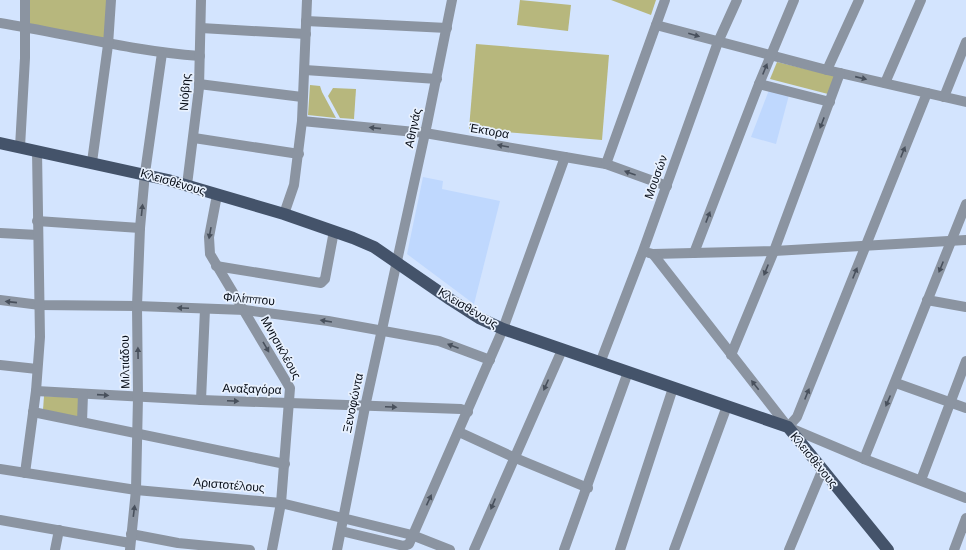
<svg xmlns="http://www.w3.org/2000/svg" width="966" height="550" font-family="Montserrat,sans-serif">
	<style>
		.built { fill: #bfd8fe }
		.green { fill: #b7b77d }
		.lines { fill: none; stroke-linecap: round; stroke-linejoin: round }
		.minor { stroke: #8b94a1; stroke-width: 10 }
		.major { stroke: #44536a; stroke-width: 12 }
		.oneway { fill: #48505c }
		.labels { text-anchor: middle; stroke-width: 3.5; stroke-linejoin: round; paint-order: stroke }
		.street-label { font-size: 12px; fill: #060c16; stroke: #e8f1fe }
	</style>
	<rect width="100%" height="100%" fill="#d3e4fe"/>
	<g class="built">
		<path d="M769,90l20,5 -13,49 -25,-7z"/>
		<path d="M423,177l20,4 -1,8 58,12 -26,103 -67,-50z"/>
	</g>
	<g class="green">
		<path d="M25,0h86l-3,45 -83,-18z"/>
		<path d="M520,0l51,5 -3,26 -51,-6z"/>
		<path d="M611,0h45l-5,15z"/>
		<path d="M476,44l133,11 -7,85 -133,-11z"/>
		<path d="M777,62l58,14 -7,18 -58,-15z"/>
		<path d="M310,85l10,1 2,6 14,26 -28,-3z"/>
		<path d="M333,88l23,1 -2,30 -14,-1 -12,-22z"/>
		<path d="M44,396l37,2 -1,20 -37,-8z"/>
	</g>
	<g class="lines">
		<g class="minor">
			<path d="M306,21l141,7"/>
			<path d="M0,23c67,11 132,28 200,33"/>
			<path d="M656,25l171,45 139,32"/>
			<path d="M201,28l105,6"/>
			<path d="M305,70l132,9"/>
			<path d="M827,70l32,-70"/>
			<path d="M885,83l36,-83"/>
			<path d="M199,84l103,13"/>
			<path d="M759,84l71,18"/>
			<path d="M944,97l22,-55"/>
			<path d="M302,121l123,12 140,24 41,7 61,22"/>
			<path d="M194,138l105,16"/>
			<path d="M20,147l5,-89v-58"/>
			<path d="M92,162l16,-117 3,-45"/>
			<path d="M606,164l59,-164"/>
			<path d="M187,185l12,-97 2,-88"/>
			<path d="M217,195l-8,42 1,17 80,134 -9,115 -9,47"/>
			<path d="M284,214l10,-29 8,-64 5,-121"/>
			<path d="M37,221l103,7"/>
			<path d="M0,233l38,2"/>
			<path d="M649,253l4,1 121,-3 192,-11"/>
			<path d="M694,253l65,-169 35,-84"/>
			<path d="M653,254l135,173 76,32 102,39"/>
			<path d="M216,266l105,17 4,-4 9,-48"/>
			<path d="M0,300l40,5 97,1 108,4 83,11 111,20 51,19"/>
			<path d="M927,300l39,7"/>
			<path d="M731,355l43,-104 66,-178"/>
			<path d="M600,363l43,-112 75,-209 19,-42"/>
			<path d="M0,365l37,4"/>
			<path d="M896,383l70,25"/>
			<path d="M36,391l165,9 260,9 7,3"/>
			<path d="M201,400l4,-91"/>
			<path d="M33,412l252,52"/>
			<path d="M82,422l1,-28"/>
			<path d="M788,427l9,-10 130,-324"/>
			<path d="M459,432l54,25 75,31"/>
			<path d="M864,459l102,-255"/>
			<path d="M0,469l136,21 145,13 131,32 38,15"/>
			<path d="M25,473l11,-82 4,-54 -3,-186"/>
			<path d="M921,480l45,-119"/>
			<path d="M0,520l130,23"/>
			<path d="M341,531l63,15 5,-2 94,-215 62,-172"/>
			<path d="M131,534l47,9 72,7"/>
			<path d="M55,550l4,-20"/>
			<path d="M130,550l6,-60 2,-93 -1,-91 3,-78 5,-55 17,-120"/>
			<path d="M337,550l28,-143 62,-283 25,-124"/>
			<path d="M474,550l88,-200"/>
			<path d="M564,550l64,-178"/>
			<path d="M620,550l53,-162"/>
			<path d="M674,550l53,-144"/>
			<path d="M789,550l33,-79"/>
			<path d="M954,550l12,-32"/>
		</g>
		<path class="major" d="M0,143l168,37 116,34 69,24 21,9 77,53 28,18 24,11 285,98 100,123"/>
	</g>
	<defs><path id="oneway-solid" d="M-6-.8H1V-3.2L6.5 0L1 3.2V.8H-6Z"/></defs>
	<g class="oneway">
		<use href="#oneway-solid" transform="translate(694 35) rotate(16)"/>
		<use href="#oneway-solid" transform="translate(765 69) rotate(-68)"/>
		<use href="#oneway-solid" transform="translate(861 78) rotate(13)"/>
		<use href="#oneway-solid" transform="translate(822 123) rotate(111)"/>
		<use href="#oneway-solid" transform="translate(375 128) rotate(-174)"/>
		<use href="#oneway-solid" transform="translate(503 146) rotate(-170)"/>
		<use href="#oneway-solid" transform="translate(903 152) rotate(-68)"/>
		<use href="#oneway-solid" transform="translate(630 173) rotate(-160)"/>
		<use href="#oneway-solid" transform="translate(142 210) rotate(-84)"/>
		<use href="#oneway-solid" transform="translate(708 217) rotate(-69)"/>
		<use href="#oneway-solid" transform="translate(210 233) rotate(100)"/>
		<use href="#oneway-solid" transform="translate(941 267) rotate(112)"/>
		<use href="#oneway-solid" transform="translate(766 270) rotate(112)"/>
		<use href="#oneway-solid" transform="translate(855 273) rotate(-68)"/>
		<use href="#oneway-solid" transform="translate(11 302) rotate(-174)"/>
		<use href="#oneway-solid" transform="translate(183 308) rotate(-177)"/>
		<use href="#oneway-solid" transform="translate(326 321) rotate(-171)"/>
		<use href="#oneway-solid" transform="translate(453 346) rotate(-159)"/>
		<use href="#oneway-solid" transform="translate(266 347) rotate(60)"/>
		<use href="#oneway-solid" transform="translate(138 353) rotate(-91)"/>
		<use href="#oneway-solid" transform="translate(546 385) rotate(114)"/>
		<use href="#oneway-solid" transform="translate(755 385) rotate(-128)"/>
		<use href="#oneway-solid" transform="translate(807 394) rotate(-68)"/>
		<use href="#oneway-solid" transform="translate(103 395) rotate(4)"/>
		<use href="#oneway-solid" transform="translate(233 401) rotate(2)"/>
		<use href="#oneway-solid" transform="translate(888 401) rotate(113)"/>
		<use href="#oneway-solid" transform="translate(391 407) rotate(2)"/>
		<use href="#oneway-solid" transform="translate(429 500) rotate(-65)"/>
		<use href="#oneway-solid" transform="translate(493 504) rotate(113)"/>
		<use href="#oneway-solid" transform="translate(134 511) rotate(-83)"/>
	</g>
	<g class="labels">
		<g class="street-label">
			<text transform="translate(185 92) rotate(-86)" y="4">Νιόβης</text>
			<text transform="translate(413 128) rotate(-78)" y="4">Αθηνάς</text>
			<text transform="translate(489 131) rotate(10)" y="4">Έκτορα</text>
			<text transform="translate(656 177) rotate(-70)" y="4">Μουσών</text>
			<text transform="translate(173 182) rotate(16)" y="4">Κλεισθένους</text>
			<text transform="translate(249 299) rotate(5)" y="4">Φιλίππου</text>
			<text transform="translate(468 308) rotate(31)" y="4">Κλεισθένους</text>
			<text transform="translate(281 348) rotate(61)" y="4">Μνησικλέους</text>
			<text transform="translate(125 362) rotate(-91)" y="4">Μιλτιάδου</text>
			<text transform="translate(252 389) rotate(2)" y="4">Αναξαγόρα</text>
			<text transform="translate(353 403) rotate(-78)" y="4">Ξενοφώντα</text>
			<text transform="translate(814 460) rotate(51)" y="4">Κλεισθένους</text>
			<text transform="translate(229 485) rotate(5)" y="4">Αριστοτέλους</text>
		</g>
	</g>
</svg>
